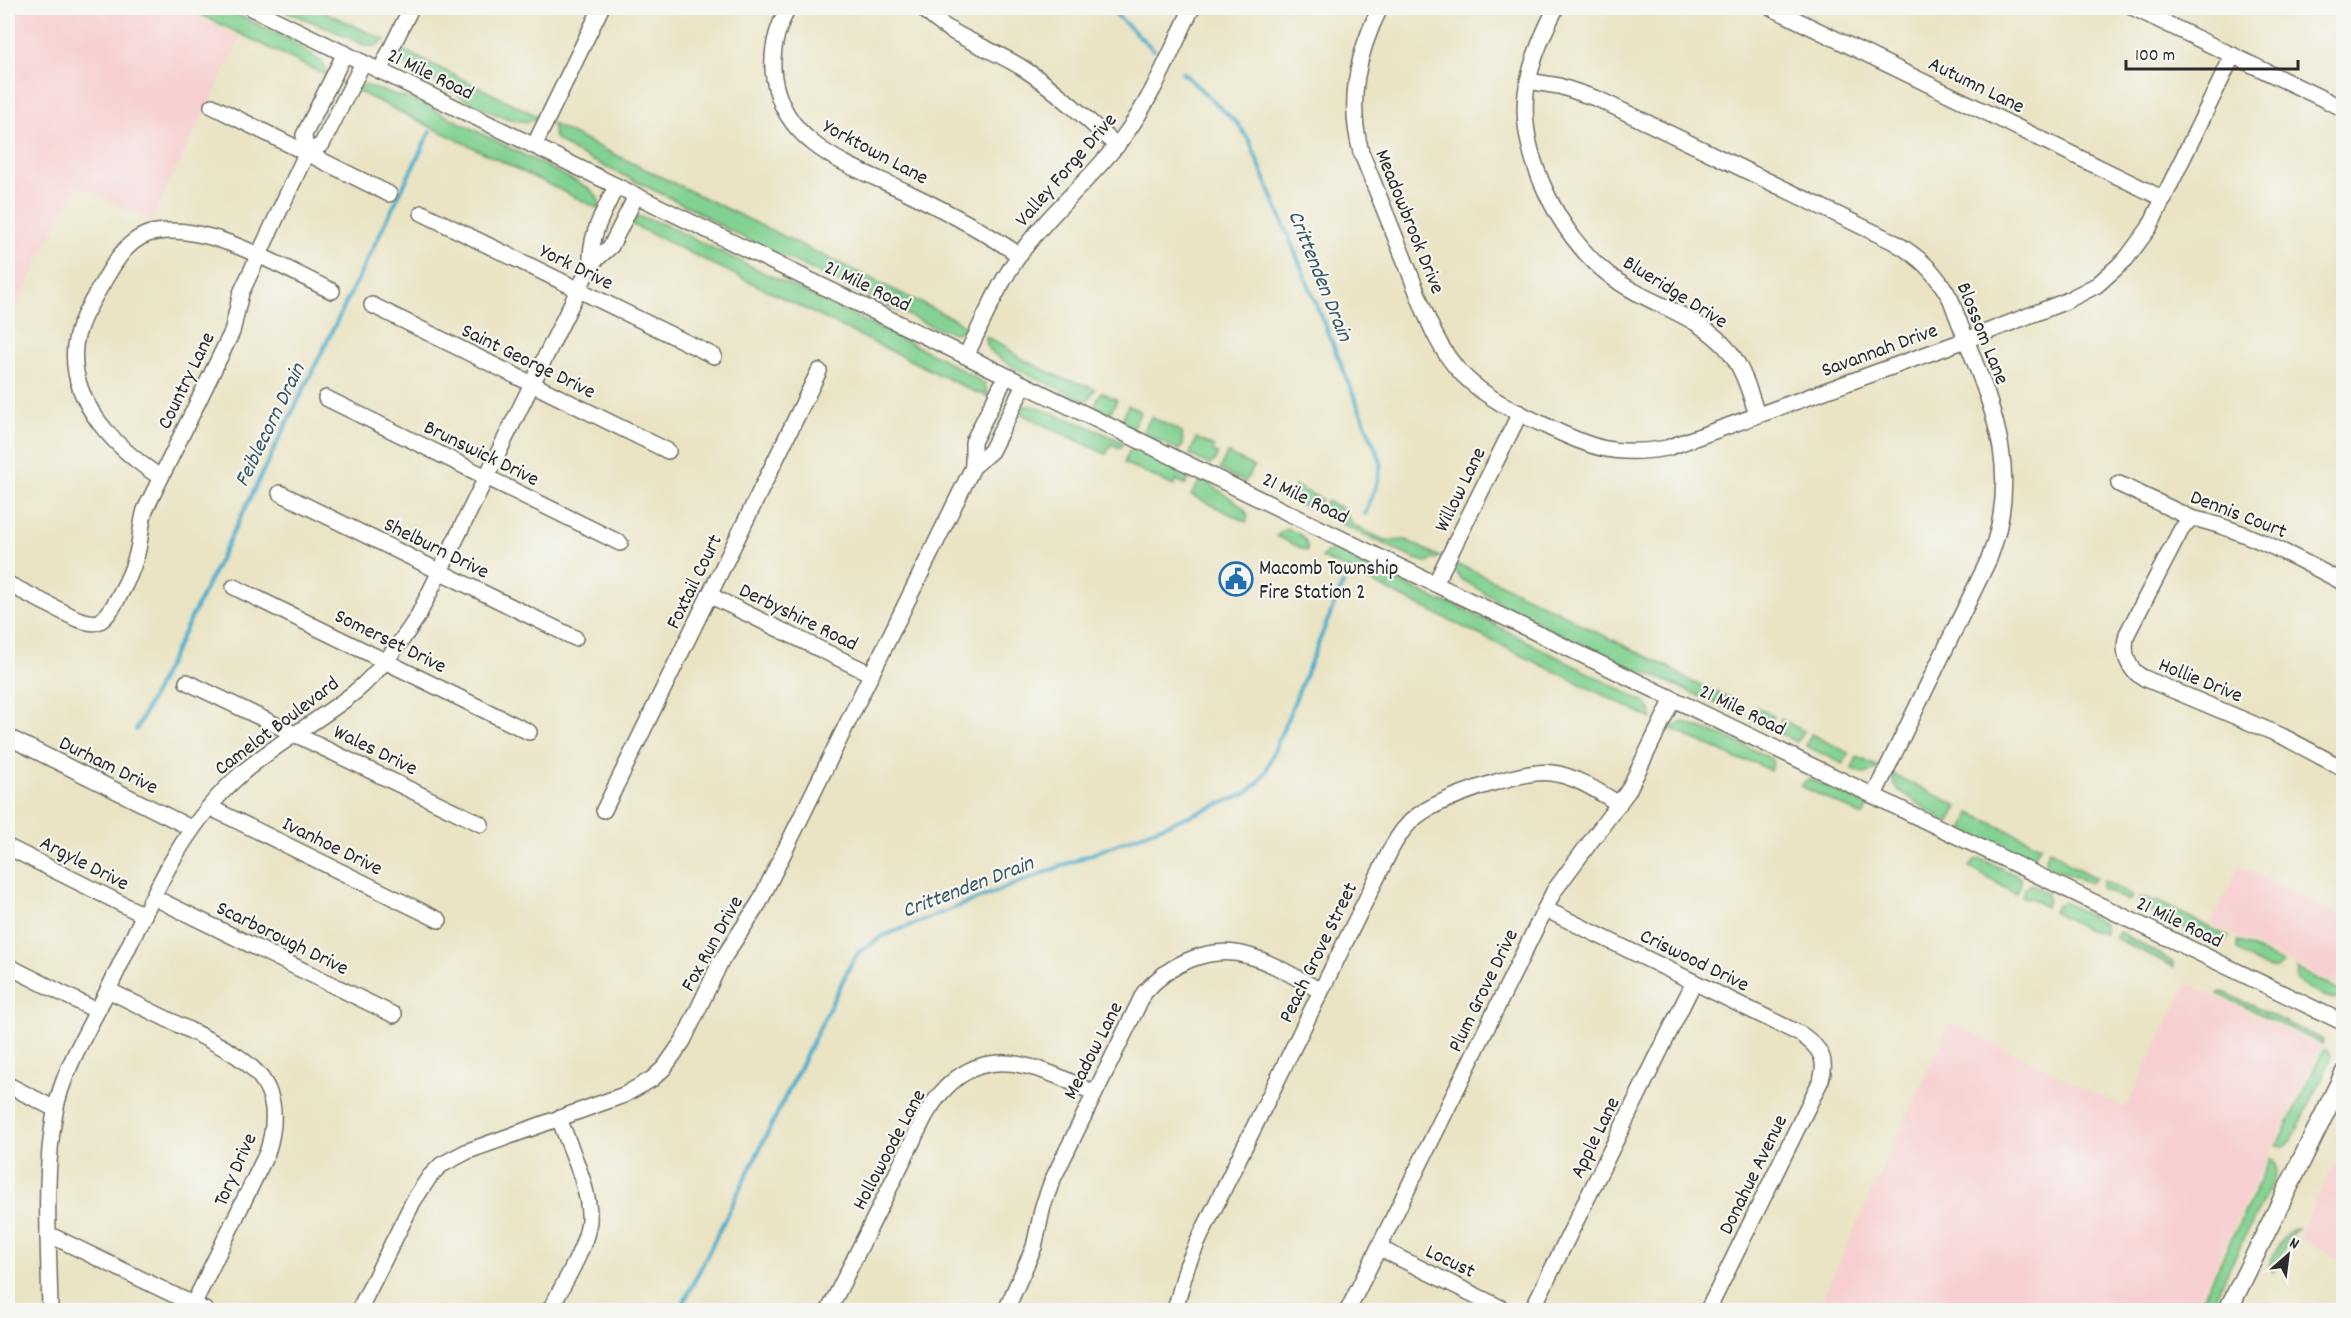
<svg xmlns="http://www.w3.org/2000/svg" width="2351" height="1318" font-family="Dekko,sans-serif">
	<style>
		.built { fill: #f7cfd0 }
		.green { fill: #81d191; stroke: #567e5e; stroke-width: 1.5 }
		.lines { fill: none; stroke-linecap: round; stroke-linejoin: round }
		.stream { stroke: #4aacc9; stroke-width: 4 }
		.minor-casing { stroke: #6e6c61; stroke-width: 18 }
		.major-casing { stroke: #6e6c61; stroke-width: 21 }
		.minor { stroke: #fff; stroke-width: 15 }
		.major { stroke: #fff; stroke-width: 18 }
		.labels { text-anchor: middle; stroke-width: 4.5; stroke-linejoin: round; paint-order: stroke }
		.street-label { font-size: 21px; fill: #2b2b2b; stroke: #f6f6f2 }
		.poi-label { font-size: 21px; fill: #2b2b2b; stroke: #f6f6f2; text-anchor: start }
		.water-label { font-size: 22px; font-style: italic; fill: #365862; stroke: #f6f6f2 }
	</style>
	<rect width="100%" height="100%" fill="#f6f6f2"/>
	<filter id="ink" filterUnits="userSpaceOnUse"><feTurbulence type="fractalNoise" baseFrequency=".0167" numOctaves="2"/><feDisplacementMap in="SourceGraphic" scale="12" xChannelSelector="R" yChannelSelector="G"/><feConvolveMatrix kernelMatrix="1 2 1 2 8 2 1 2 1" color-interpolation-filters="sRGB"/></filter>
	<filter id="wash" filterUnits="userSpaceOnUse"><feTurbulence type="fractalNoise" baseFrequency=".008" numOctaves="4" result="noise"/><feDisplacementMap in="SourceGraphic" scale="24" xChannelSelector="R" yChannelSelector="G"/><feGaussianBlur stdDeviation="1.35" result="paint"/><feColorMatrix in="noise" values="0 0 0 0 0 0 0 0 0 0 0 0 0 0 0 0 0 1.4 0 .05"/><feComposite in="paint" operator="in"/></filter>
	<g filter="url(#wash)">
		<rect width="100%" height="100%" fill="#eae4c5"/>
		<g class="built">
			<path d="M8,8h169l64,30 -90,183 -74,-36 -69,139z"/>
			<path d="M2239,865l104,52v71l-132,-64z"/>
			<path d="M2187,983l134,64 -128,263h-376l134,-288 174,86z"/>
			<path d="M2343,1146v115l-45,-23z"/>
		</g>
		<g class="green">
			<path d="M187,8h37l68,33 30,21 3,4 2,10z"/>
			<path d="M277,8h39l69,32 -9,6h-10l-38,-18z"/>
			<path d="M401,47l4,4 134,66c-20,19 -89,-27 -109,-39 -8,-4 -19,-7 -25,-14 -5,-5 -5,-10 -4,-17z"/>
			<path d="M364,85l57,18 154,78c12,6 27,13 24,28l-244,-119z"/>
			<path d="M552,124l402,195 14,9 -12,5 -23,-6 -205,-97 -35,-21 -120,-58 -18,-13z"/>
			<path d="M637,216l26,8 276,133 45,26 4,13 -11,-3 -348,-170z"/>
			<path d="M986,337l19,9 13,11 45,22 17,4 15,6 -6,10 -3,2c-24,-11 -79,-33 -96,-51 -3,-4 -4,-8 -4,-13z"/>
			<path d="M1101,392l16,8 -9,16 -12,-6v-7z"/>
			<path d="M1128,405l13,7 -9,16 -11,-5z"/>
			<path d="M1024,406h9l54,20 36,16 -3,6 -9,-4 -5,10 -79,-37 -9,-6z"/>
			<path d="M1151,417l31,15 1,14 -5,4 -32,-16 -2,-4z"/>
			<path d="M1196,438l18,9 -1,4 5,2 -3,8 -6,4 -19,-10z"/>
			<path d="M1135,447l55,27 -4,11 -9,-5 -3,6 -50,-23 6,-13z"/>
			<path d="M1227,453l27,14 -9,15 -25,-12z"/>
			<path d="M1201,480c9,4 41,24 45,32 3,5 2,6 0,10l-55,-27z"/>
			<path d="M1295,486l26,13 -2,6 -10,3 -14,-6 -3,-7z"/>
			<path d="M1326,501l16,7 11,17 33,16 20,-1 34,17 -13,5 -12,-3 -90,-43 -2,-9z"/>
			<path d="M1286,529c12,3 23,9 21,22l-31,-15z"/>
			<path d="M1333,550l106,51 17,4 187,96 8,8 1,10 -291,-142 -15,-9 -25,-10 7,-7z"/>
			<path d="M1455,564l17,6 99,48 5,4 92,45 22,14 42,18 -3,10 -77,-34 -22,-7 -116,-57 -54,-33 -4,-7z"/>
			<path d="M1756,707l18,9 -7,12 -17,-9z"/>
			<path d="M1781,719l23,12 -7,11 -21,-10z"/>
			<path d="M1682,722l49,17 41,20 1,4 -3,8 -14,-8 -20,-4 -17,-9 -48,-21z"/>
			<path d="M1811,734l38,19 -6,11 -37,-18z"/>
			<path d="M1857,757l22,10c-9,10 -17,6 -27,2z"/>
			<path d="M1892,774l64,31 2,2 -10,17 -51,-35 -4,-7z"/>
			<path d="M1809,778l59,28 -5,10 -62,-30z"/>
			<path d="M1970,813l71,33 -10,13 -30,-11 -38,-17z"/>
			<path d="M2049,850l10,5 11,10 26,13 -6,5 -43,-17 -1,-8z"/>
			<path d="M1981,859l39,18 1,7 -5,10 -47,-27 6,-7z"/>
			<path d="M2103,881l30,15 -4,5 -27,-12z"/>
			<path d="M2031,884l16,9 1,8 -3,6 -14,-9 -9,-1 4,-10z"/>
			<path d="M2139,898l18,3 72,36 -6,4 -8,1 -68,-32 -8,-7z"/>
			<path d="M2064,902l41,23v9l-19,-5 -33,-18 4,-6z"/>
			<path d="M2119,932l54,30 1,5 -59,-29z"/>
			<path d="M2238,941l45,22c-3,2 -4,5 -8,5 -8,2 -35,-13 -38,-20z"/>
			<path d="M2297,969l46,23 -2,8c-13,-1 -37,-11 -45,-22z"/>
			<path d="M2221,992l5,1 93,45 4,2 -1,4 -104,-50z"/>
			<path d="M2324,1049l7,5 -2,10 -38,78 -7,4 -7,-1z"/>
			<path d="M2271,1158l6,9 -1,7 -67,136h-12z"/>
			<path d="M2298,1228l-9,9 -16,35 -4,-7c7,-13 14,-35 29,-37z"/>
		</g>
		<g class="lines">
			<g class="stream">
				<path d="M1109,8l45,42"/>
				<path d="M1182,72l56,52 11,16 132,322 -3,18 -13,34"/>
				<path d="M136,730l294,-598"/>
				<path d="M680,1310l172,-348 8,-11 23,-15 362,-142 14,-12 7,-11 77,-188"/>
			</g>
		</g>
	</g>
	<g filter="url(#ink)">
		<g class="lines">
			<g class="minor-casing">
				<g id="minor">
					<path d="M251,8l1031,502 1062,513"/>
					<path d="M788,8c-12,22 -18,45 -14,70 11,69 78,88 133,114 39,19 76,38 112,63"/>
					<path d="M923,8c25,28 66,39 98,59 35,22 65,52 96,79"/>
					<path d="M1380,8c-23,46 -33,93 -19,144 16,40 32,79 48,119 14,36 26,76 54,104 23,23 53,37 81,50 47,23 71,32 123,23l299,-108 98,-38 33,-17 29,-26 23,-31 84,-173"/>
					<path d="M1556,8c-14,27 -26,55 -30,85 -7,62 34,144 82,181 38,31 91,39 122,78 14,19 20,41 27,63"/>
					<path d="M1772,8l392,191"/>
					<path d="M2134,8l210,101"/>
					<path d="M380,71l31,-63"/>
					<path d="M1528,81l31,5 39,13 294,142c27,15 44,31 59,59 33,92 76,161 38,259l-115,236"/>
					<path d="M212,106l177,88"/>
					<path d="M534,146l67,-138"/>
					<path d="M306,154l16,-10 41,-81"/>
					<path d="M422,213l292,143"/>
					<path d="M591,264c-1,-32 12,-49 25,-78"/>
					<path d="M372,305l296,146"/>
					<path d="M966,356c19,-39 36,-81 64,-115 29,-37 66,-67 94,-105 29,-39 47,-85 68,-128"/>
					<path d="M326,398l294,145"/>
					<path d="M973,467v-25l33,-66"/>
					<path d="M160,477c-43,-28 -91,-74 -85,-131 3,-25 18,-46 30,-67 12,-21 26,-44 52,-47 55,-8 126,36 175,59"/>
					<path d="M2119,484l72,34c50,10 108,41 153,65"/>
					<path d="M280,493l295,145"/>
					<path d="M2191,518l-10,12 -54,104c-5,18 0,36 17,44l138,58 62,33"/>
					<path d="M8,584l69,35c8,2 16,6 23,2 12,-6 31,-47 35,-61 6,-16 5,-34 10,-50l87,-178 9,-39 65,-139 -2,-19 41,-82"/>
					<path d="M1435,584l85,-171"/>
					<path d="M234,587l295,145"/>
					<path d="M709,595l162,79"/>
					<path d="M187,682l294,142"/>
					<path d="M8,737l183,91"/>
					<path d="M209,807l230,113"/>
					<path d="M604,810l215,-439"/>
					<path d="M8,847l136,68"/>
					<path d="M153,897l241,118"/>
					<path d="M1545,909l257,126c17,12 26,24 19,45l-113,230"/>
					<path d="M8,966l89,45"/>
					<path d="M108,990c26,13 53,26 79,39 57,28 104,49 80,124l-74,152"/>
					<path d="M8,1085l47,24"/>
					<path d="M48,1234l157,76"/>
					<path d="M1379,1248l126,62"/>
					<path d="M50,1310c-1,-66 -7,-132 5,-198 7,-40 34,-84 52,-120 38,-77 68,-160 134,-218 35,-31 78,-53 114,-82 25,-21 45,-48 63,-76l173,-352 20,-18 25,-50"/>
					<path d="M359,1310l55,-110 16,-24 11,-11 27,-14 156,-56 28,-16 12,-11 19,-27 37,-78 39,-60 214,-436 18,-16 33,-66"/>
					<path d="M550,1310c13,-26 36,-61 39,-89 2,-31 -20,-75 -30,-103"/>
					<path d="M829,1310l96,-194c45,-78 103,-56 169,-23"/>
					<path d="M1006,1310l28,-63 9,-41 9,-25 92,-188c25,-29 66,-49 105,-37 25,7 49,23 72,35"/>
					<path d="M1175,1310l12,-44 13,-29 191,-388c7,-13 14,-24 26,-33 24,-18 106,-47 135,-43 24,3 47,19 67,31"/>
					<path d="M1348,1310l206,-419 74,-100 45,-92"/>
					<path d="M1532,1310l162,-328"/>
				</g>
			</g>
			<g class="major-casing">
				<path id="major" d="M2228,1310l116,-236"/>
			</g>
			<use href="#minor" class="minor"/>
			<use href="#major" class="major"/>
		</g>
	</g>
	<defs>
		<g id="civic-ring" transform="scale(1.725)"><circle r="9.5" fill="#f6f6f2" stroke="#1f6fb2" stroke-width="1.5"/><path d="M-.6-6.5H3V-4.5H.6V-3L4-1V1h2V6H-6V1h2V-1L-.6-3ZM-1.2 2.5V6h2.4V2.5Z" fill="#1f6fb2"/></g>
	</defs>
	<g fill-rule="evenodd">
		<use href="#civic-ring" x="1236" y="579"/>
	</g>
	<g class="labels">
		<g class="street-label">
			<text transform="translate(431 73) rotate(26)" y="7">21 Mile Road</text>
			<text transform="translate(1977 84) rotate(26)" y="7">Autumn Lane</text>
			<text transform="translate(876 151) rotate(28)" y="7">Yorktown Lane</text>
			<text transform="translate(1065 169) rotate(-49)" y="7">Valley Forge Drive</text>
			<text transform="translate(1411 221) rotate(68)" y="7">Meadowbrook Drive</text>
			<text transform="translate(577 266) rotate(26)" y="7">York Drive</text>
			<text transform="translate(868 285) rotate(26)" y="7">21 Mile Road</text>
			<text transform="translate(1676 291) rotate(32)" y="7">Blueridge Drive</text>
			<text transform="translate(1984 333) rotate(68)" y="7">Blossom Lane</text>
			<text transform="translate(1879 349) rotate(-20)" y="7">Savannah Drive</text>
			<text transform="translate(529 360) rotate(26)" y="7">Saint George Drive</text>
			<text transform="translate(185 380) rotate(-64)" y="7">Country Lane</text>
			<text transform="translate(482 452) rotate(26)" y="7">Brunswick Drive</text>
			<text transform="translate(1459 489) rotate(-64)" y="7">Willow Lane</text>
			<text transform="translate(1306 497) rotate(26)" y="7">21 Mile Road</text>
			<text transform="translate(2239 513) rotate(21)" y="7">Dennis Court</text>
			<text transform="translate(437 547) rotate(26)" y="7">Shelburn Drive</text>
			<text transform="translate(693 581) rotate(-64)" y="7">Foxtail Court</text>
			<text transform="translate(799 616) rotate(26)" y="7">Derbyshire Road</text>
			<text transform="translate(391 640) rotate(26)" y="7">Somerset Drive</text>
			<text transform="translate(2201 679) rotate(22)" y="7">Hollie Drive</text>
			<text transform="translate(1743 709) rotate(26)" y="7">21 Mile Road</text>
			<text transform="translate(276 725) rotate(-37)" y="7">Camelot Boulevard</text>
			<text transform="translate(376 749) rotate(26)" y="7">Wales Drive</text>
			<text transform="translate(109 764) rotate(26)" y="7">Durham Drive</text>
			<text transform="translate(333 845) rotate(26)" y="7">Ivanhoe Drive</text>
			<text transform="translate(85 862) rotate(27)" y="7">Argyle Drive</text>
			<text transform="translate(2180 921) rotate(26)" y="7">21 Mile Road</text>
			<text transform="translate(283 937) rotate(26)" y="7">Scarborough Drive</text>
			<text transform="translate(711 943) rotate(-61)" y="7">Fox Run Drive</text>
			<text transform="translate(1317 952) rotate(-64)" y="7">Peach Grove Street</text>
			<text transform="translate(1695 959) rotate(26)" y="7">Criswood Drive</text>
			<text transform="translate(1482 990) rotate(-64)" y="7">Plum Grove Drive</text>
			<text transform="translate(1092 1050) rotate(-63)" y="7">Meadow Lane</text>
			<text transform="translate(1594 1137) rotate(-64)" y="7">Apple Lane</text>
			<text transform="translate(888 1149) rotate(-62)" y="7">Hollowoode Lane</text>
			<text transform="translate(234 1169) rotate(-66)" y="7">Tory Drive</text>
			<text transform="translate(1752 1174) rotate(-64)" y="7">Donahue Avenue</text>
			<text transform="translate(1451 1260) rotate(26)" y="7">Locust</text>
		</g>
		<g class="poi-label">
			<text x="1259" y="574">Macomb Township<tspan x="1259" dy="24">Fire Station 2</tspan></text>
		</g>
		<g class="water-label">
			<text transform="translate(1322 275) rotate(68)" y="8">Crittenden Drain</text>
			<text transform="translate(268 424) rotate(-64)" y="8">Feiblecorn Drain</text>
			<text transform="translate(967 885) rotate(-21)" y="8">Crittenden Drain</text>
		</g>
	</g>
	<rect width="2351" height="1318" fill="none" stroke="#f6f6f2" stroke-width="30"/>
	<g transform="translate(2288 1255) rotate(28)" stroke="#f6f6f2" stroke-width="4.5" paint-order="stroke">
	<path d="M0-4.5L10 22L0 15L-10 22Z" fill="#2b2b2b"/>
	<text y="-9" font-size="16" font-weight="bold" text-anchor="middle" fill="#2b2b2b">N</text>
	</g>
	<path d="M2126 60v9h172v-9" fill="none" stroke="#2b2b2b" stroke-width="3"/>
	<text x="2135" y="60" font-size="18" fill="#2b2b2b" stroke="#f6f6f2" stroke-width="4.5" paint-order="stroke">100 m</text>
</svg>
